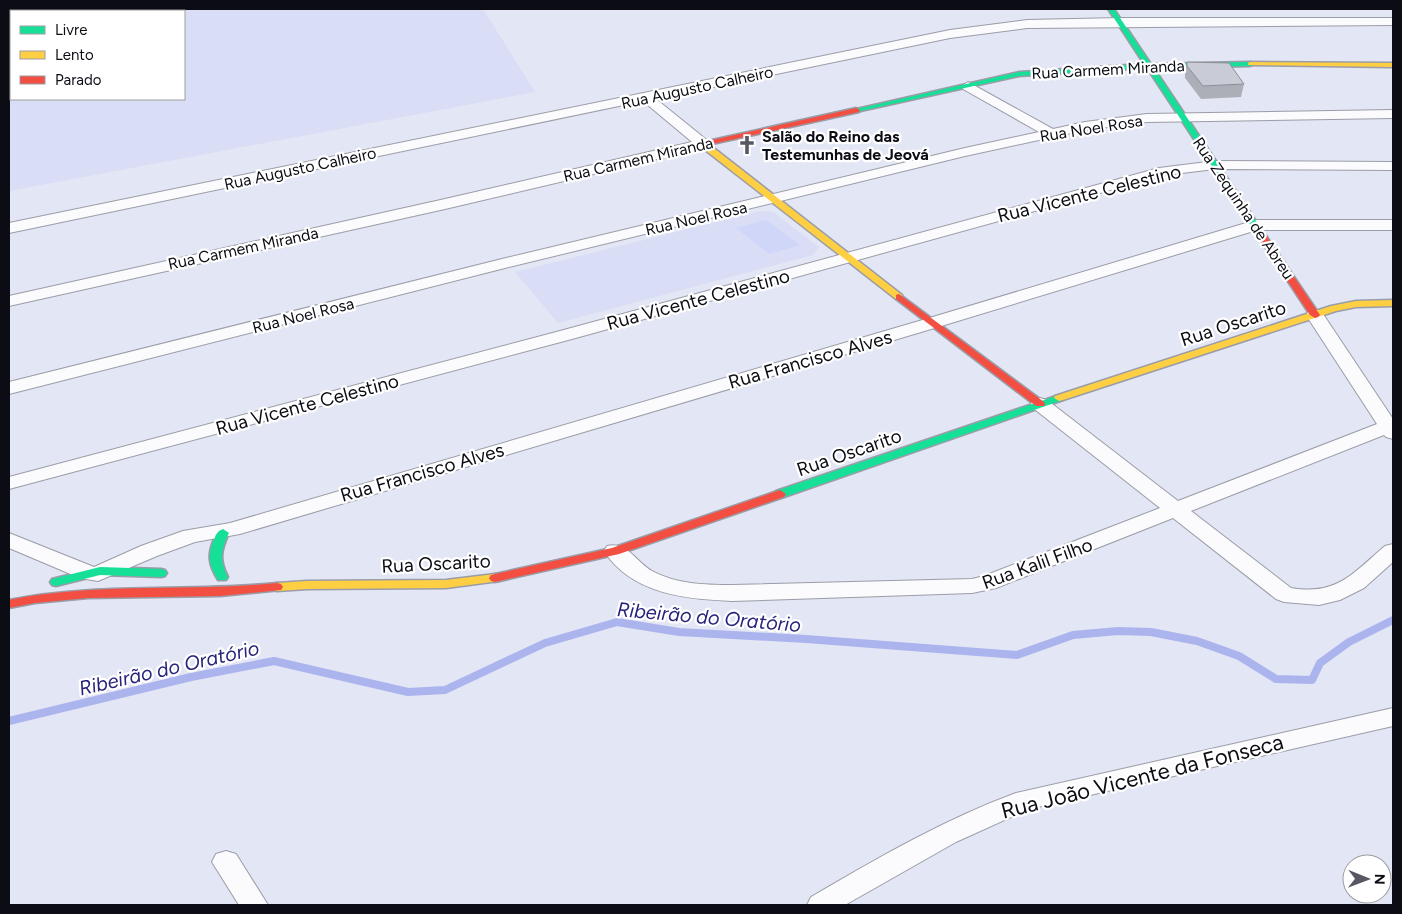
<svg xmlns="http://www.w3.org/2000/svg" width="1402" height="914" font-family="Figtree,sans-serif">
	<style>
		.built { fill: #d9ddf5; fill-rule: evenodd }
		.green { fill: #d0d6f8 }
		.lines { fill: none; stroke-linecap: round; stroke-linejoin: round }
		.stream { stroke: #acb4ee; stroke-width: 8 }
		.street-casing { stroke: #9a9da7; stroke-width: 2 }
		.fast-casing { stroke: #9a9da7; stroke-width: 3 }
		.slow-casing { stroke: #9a9da7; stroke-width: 3 }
		.jam-casing { stroke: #9a9da7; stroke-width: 3 }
		.street { fill: #fbfbfd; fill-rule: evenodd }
		.fast { fill: #16e098; fill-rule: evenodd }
		.slow { fill: #ffcf43; fill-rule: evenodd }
		.jam { fill: #f24e42; fill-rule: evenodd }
		.wall { fill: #adafb8 }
		.building { fill: #c9ccd6; stroke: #8d8f96 }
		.labels { text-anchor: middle; stroke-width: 4.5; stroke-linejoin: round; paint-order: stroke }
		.far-street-label { font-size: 16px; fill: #0b0c14; stroke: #fff }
		.far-poi-label { font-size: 16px; font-weight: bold; fill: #0b0c14; stroke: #fff; text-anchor: start }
		.street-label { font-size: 19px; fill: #0b0c14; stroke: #fff }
		.water-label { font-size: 20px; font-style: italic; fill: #28247b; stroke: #fff }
		.near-street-label { font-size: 22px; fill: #0b0c14; stroke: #fff }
	</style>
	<rect width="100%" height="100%" fill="#e3e6f4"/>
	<g class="built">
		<path d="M9,9h474l52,83 -526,99zM11,11h173v88h-173z"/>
		<path d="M761,211l12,1 46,35 -6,8 -255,68 -43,-51z"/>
	</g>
	<path class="green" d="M766,220l34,25 -31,9 -33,-26z"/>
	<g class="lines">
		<path class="stream" d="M9,721l182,-44 83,-16 134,31 37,-2 100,-47 72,-21 62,10 127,7 211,16 56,-20 45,-4 33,1 46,9 42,15 37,23 36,1 8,-17 29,-21 44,-22"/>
		<g class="street-casing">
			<g id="street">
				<path d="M1120,18h273v7l-366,3 -77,10 -294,61 52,42 2,3 -2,3 -263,62 -436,97v-10l436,-97 247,-57 -49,-41 -634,132v-10l941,-193 77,-10z"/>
				<path d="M968,82l85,47 32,-7 62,-8 246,-4v8l-246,4 -62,8 -120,26 -464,113 -492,125v-12l489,-122 467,-112 74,-16 -76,-43 -1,-3z"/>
				<path d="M1215,161l178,1v8l-178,-1 -50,6 -593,164 -563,150v-12l551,-146 599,-163z"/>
				<path d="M1256,220h137v10h-136l-319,97 -698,207 -45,8 -38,14 -59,25 -18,-3 -71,-30v-15l85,34 47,-21 42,-15 47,-8 696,-204z"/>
				<path d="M1315,310l6,1 72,108v20l-7,-2 -2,-2 -193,76 100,77c46,8 62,-15 94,-42l8,-2v18l-29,26 -24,12 -21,5 -35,-3 -8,-3 -103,-81 -177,70 -24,5 -240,8c-47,-2 -100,-7 -128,-50l3,-5c20,-5 29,16 45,25 24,13 53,14 80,14l240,-6 12,-3 176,-68 -127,-100 -2,-4 2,-4 7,-2 7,2 131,101 199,-77 -71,-109 3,-4z"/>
				<path d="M1393,708v18l-364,83 -73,33 -111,63h-38l4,-8c67,-39 132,-77 205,-104z"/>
				<path d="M226,851l10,3 32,51h-29l-27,-43 4,-8z"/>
			</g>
		</g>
		<g class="fast-casing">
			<g id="fast">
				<path d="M1108,9h6l37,55 99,-2 4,2 -4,2 -96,2 112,168 -1,2h-6l-112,-170 -128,8 -163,36 -4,-2 167,-38 125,-8z"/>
				<path d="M1059,395l4,1 1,2 -1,2 -279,97 -4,1 -6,-4 2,-3z"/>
				<path d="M223,529l6,4c-8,17 -10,27 -1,44l-2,3h-8c-10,-16 -11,-26 -3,-43 2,-4 3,-6 8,-8z"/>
				<path d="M100,567l61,2 4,1 2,3 -2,3 -4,1 -61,-2 -44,11 -4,-1 -2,-3 2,-3z"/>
			</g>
		</g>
		<g class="slow-casing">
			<g id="slow">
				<path d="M1250,62l143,1v4l-145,-2v-2z"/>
				<path d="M700,142h6l196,153v4h-6l-196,-153z"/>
				<path d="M1393,300v6l-37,1 -20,4 -273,89 -4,1 -5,-3 1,-2 276,-90 25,-5z"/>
				<path d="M495,574l4,1 2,3 -2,3 -53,7 -139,1 -30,2 -4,-1 -2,-3 2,-3 4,-1 30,-2 139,-1z"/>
			</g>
		</g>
		<g class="jam-casing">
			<g id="jam">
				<path d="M856,108l4,2 -1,2 -156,34 -4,-2 4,-2z"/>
				<path d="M1262,233l3,1 55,81 -2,2 -3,1 -5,-3 -52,-79z"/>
				<path d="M899,294l145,108 1,2 -1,2h-8l-140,-107v-4z"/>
				<path d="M780,490l6,4 -2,3 -165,57 -124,28 -4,-1 -2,-3 2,-3 4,-1 117,-26z"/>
				<path d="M277,583l4,1 2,3 -2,3 -61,6 -132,2 -53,5 -26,5v-8c88,-18 179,-8 268,-17z"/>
			</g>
		</g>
		<use href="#street" class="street"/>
		<use href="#fast" class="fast"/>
		<use href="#slow" class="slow"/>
		<use href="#jam" class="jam"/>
	</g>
	<path class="wall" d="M1187,62l57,22 -3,13 -40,2 -16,-21v-4z"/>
	<path class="building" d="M1187,62l42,1 15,21 -41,2 -16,-20z"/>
	<defs>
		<g id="church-bare" transform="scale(1.5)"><path d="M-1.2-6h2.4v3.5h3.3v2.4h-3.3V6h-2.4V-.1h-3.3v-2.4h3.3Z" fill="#575862" stroke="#fff" stroke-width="2.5" paint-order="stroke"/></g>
	</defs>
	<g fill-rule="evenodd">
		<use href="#church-bare" x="747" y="145"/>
	</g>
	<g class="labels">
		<g class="far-street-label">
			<text transform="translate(1108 69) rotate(-3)" y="6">Rua Carmem Miranda</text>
			<text transform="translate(697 87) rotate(-12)" y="6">Rua Augusto Calheiro</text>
			<text transform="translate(1091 128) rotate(-9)" y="6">Rua Noel Rosa</text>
			<text transform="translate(638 159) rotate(-13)" y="6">Rua Carmem Miranda</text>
			<text transform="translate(300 168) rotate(-12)" y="6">Rua Augusto Calheiro</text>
			<text transform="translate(1244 208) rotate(56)" y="6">Rua Zequinha de Abreu</text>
			<text transform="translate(696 218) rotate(-13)" y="6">Rua Noel Rosa</text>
			<text transform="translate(243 248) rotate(-12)" y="6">Rua Carmem Miranda</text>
			<text transform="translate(303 315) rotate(-14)" y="6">Rua Noel Rosa</text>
		</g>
		<g class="far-poi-label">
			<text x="762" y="142">Salão do Reino das<tspan x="762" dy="18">Testemunhas de Jeová</tspan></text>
		</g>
		<g class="street-label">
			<text transform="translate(1089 193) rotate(-14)" y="7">Rua Vicente Celestino</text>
			<text transform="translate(698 299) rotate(-15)" y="7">Rua Vicente Celestino</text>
			<text transform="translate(1233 323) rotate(-18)" y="7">Rua Oscarito</text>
			<text transform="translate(810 359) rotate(-16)" y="7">Rua Francisco Alves</text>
			<text transform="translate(307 404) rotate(-15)" y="7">Rua Vicente Celestino</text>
			<text transform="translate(849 452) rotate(-19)" y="7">Rua Oscarito</text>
			<text transform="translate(422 472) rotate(-16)" y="7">Rua Francisco Alves</text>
			<text transform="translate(436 563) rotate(-3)" y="7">Rua Oscarito</text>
			<text transform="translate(1037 563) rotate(-20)" y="7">Rua Kalil Filho</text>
		</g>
		<g class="water-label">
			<text transform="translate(709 617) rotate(5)" y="7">Ribeirão do Oratório</text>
			<text transform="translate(169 668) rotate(-13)" y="7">Ribeirão do Oratório</text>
		</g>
		<g class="near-street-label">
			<text transform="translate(1142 776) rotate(-14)" y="8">Rua João Vicente da Fonseca</text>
		</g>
	</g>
	<rect width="1402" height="914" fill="none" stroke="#0b0c14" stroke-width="20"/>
	<rect x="10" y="10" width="175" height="90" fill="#ffffff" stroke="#9d9ea1"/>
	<rect x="20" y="26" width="25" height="8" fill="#16e098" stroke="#9d9ea1"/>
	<text x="55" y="35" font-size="15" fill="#0b0c14">Livre</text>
	<rect x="20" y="51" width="25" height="8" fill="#ffcf43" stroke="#9d9ea1"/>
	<text x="55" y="60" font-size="15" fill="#0b0c14">Lento</text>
	<rect x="20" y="76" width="25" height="8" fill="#f24e42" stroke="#9d9ea1"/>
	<text x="55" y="85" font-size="15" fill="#0b0c14">Parado</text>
	<g transform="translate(1367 879) rotate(91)"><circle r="24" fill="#ffffff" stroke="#9d9ea1"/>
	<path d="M0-4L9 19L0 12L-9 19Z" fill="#575862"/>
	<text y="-8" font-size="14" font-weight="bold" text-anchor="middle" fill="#0b0c14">N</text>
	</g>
</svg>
